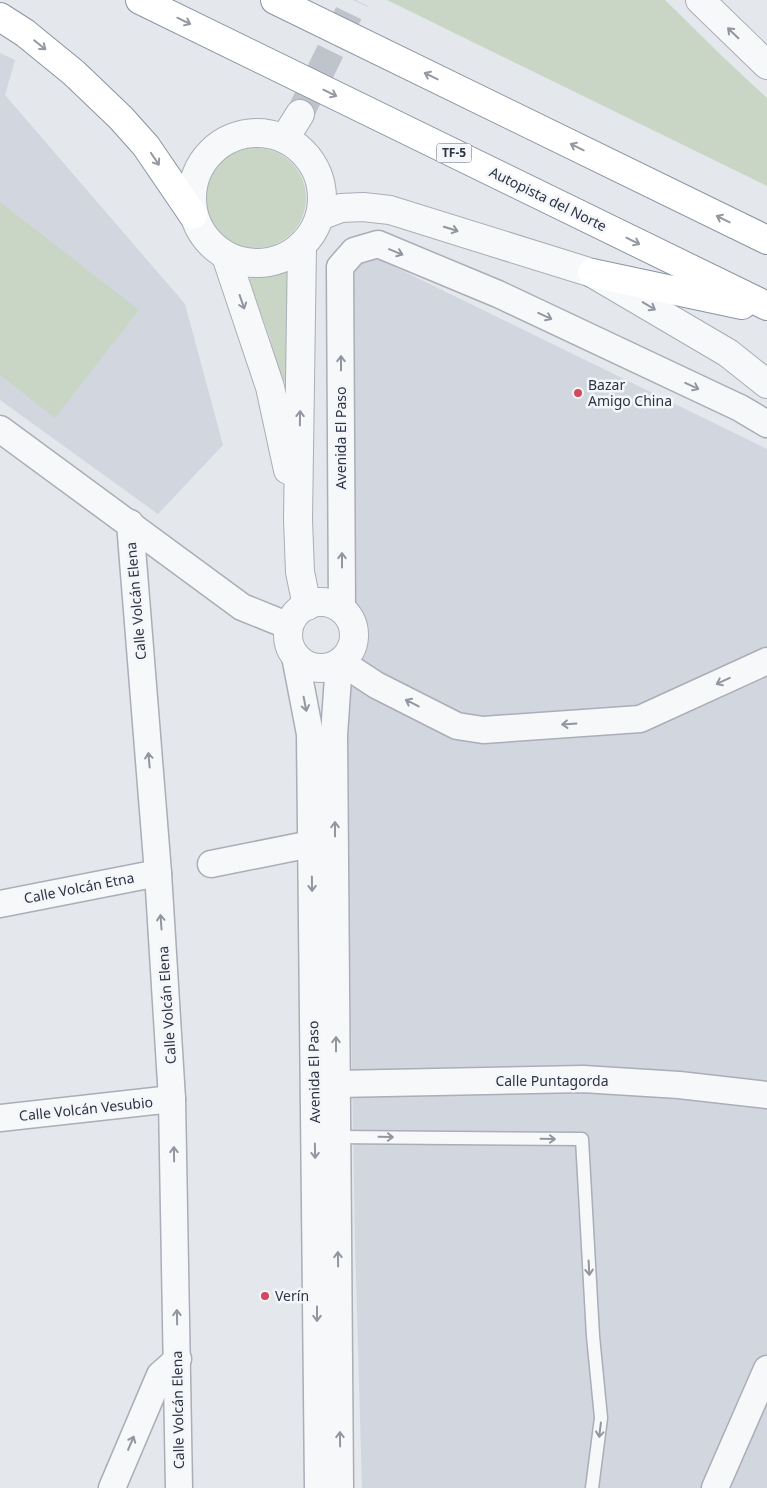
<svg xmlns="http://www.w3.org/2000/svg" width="767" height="1488" font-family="'Noto Sans',sans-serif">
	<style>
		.built { fill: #d2d6de }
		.green { fill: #c9d6c5 }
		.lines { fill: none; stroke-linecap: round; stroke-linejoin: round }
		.tertiary-tunnel { stroke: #bfc3cb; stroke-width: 28; stroke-dasharray: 28 14; stroke-linecap: butt }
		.service-casing { stroke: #a9aeb7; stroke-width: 15 }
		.minor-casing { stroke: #a9aeb7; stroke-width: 29 }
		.tertiary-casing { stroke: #a9aeb7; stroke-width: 30 }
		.motorway-casing { stroke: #8b94a3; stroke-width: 30 }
		.service { stroke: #f7f8fa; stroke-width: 12 }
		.minor { stroke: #f7f8fa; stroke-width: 26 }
		.tertiary { stroke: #f7f8fa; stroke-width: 28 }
		.motorway { stroke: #fff; stroke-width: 28 }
		.oneway { stroke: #959aa2 }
		.oneway2 { stroke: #9196a0 }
		.poi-dot { fill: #d1495b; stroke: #f4f6f9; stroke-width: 2 }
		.labels { text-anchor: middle; stroke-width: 5; stroke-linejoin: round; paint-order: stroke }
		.shield { fill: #f4f6f9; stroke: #676e7b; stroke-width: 1 }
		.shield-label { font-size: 12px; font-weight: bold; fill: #2b3445 }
		.street-label { font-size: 14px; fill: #2b3445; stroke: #f4f6f9 }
		.poi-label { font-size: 14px; fill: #2b3445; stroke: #f4f6f9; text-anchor: start }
	</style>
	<rect width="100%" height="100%" fill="#e4e7ec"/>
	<g class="built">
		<path d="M0,53l15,7 -10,35 180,209 38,141 -65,69 -158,-114z"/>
		<path d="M352,246l415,203v1039h-405l-7,-246 -12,-659z"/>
	</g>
	<g class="green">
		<path d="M387,0h278l59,58 43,40v88z"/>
		<circle cx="256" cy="198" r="50"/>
		<path d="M0,202l139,108 -84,108 -55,-43z"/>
		<path d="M283,271h6l-3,112 -5,-5 -12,-43 -20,-55 2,-3c10,-4 21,-3 32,-6z"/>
	</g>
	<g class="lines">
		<path class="tertiary-tunnel" d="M300,114l55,-114"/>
		<g class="service-casing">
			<path id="service" d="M337,1137l245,2 11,197 8,82 -9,70"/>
		</g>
		<g class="minor-casing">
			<g id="minor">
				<path d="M0,429l242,178 47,19"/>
				<path d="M130,523l28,350 14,226 7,389"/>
				<path d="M342,609l-2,-342 14,-16 24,-7 120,50 242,114 27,16"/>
				<path d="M295,656l15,78 8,754"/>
				<path d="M341,662l35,23 81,41 26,4 157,-11 127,-58"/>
				<path d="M339,663l-5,72 6,753"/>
				<path d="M211,864l100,-20"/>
				<path d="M0,904l158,-31"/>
				<path d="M337,1084l246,-5 96,6 88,10"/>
				<path d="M0,1118l172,-19"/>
				<path d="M112,1488l48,-113 18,-16"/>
				<path d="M715,1488l52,-119"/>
			</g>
		</g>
		<g class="tertiary-casing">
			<g id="tertiary">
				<path d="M700,0l67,65"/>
				<circle cx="257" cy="198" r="65"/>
				<path d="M285,138l15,-24"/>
				<path d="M320,216l21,-8 22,-1 27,3 202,63 136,80 39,31"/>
				<path d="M302,245l-4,275 2,52 7,34"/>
				<path d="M226,256l44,131 18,83"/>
				<circle cx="321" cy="635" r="33"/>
			</g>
		</g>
		<g class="motorway-casing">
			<g id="motorway">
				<path d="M140,0l627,306"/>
				<path d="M275,0l492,240"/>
				<path d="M0,17l25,16 49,40 47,45 25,28 47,69"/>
				<path d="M592,273l150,32"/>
			</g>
		</g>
		<use href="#service" class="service"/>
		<use href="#minor" class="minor"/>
		<use href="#tertiary" class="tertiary"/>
		<use href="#motorway" class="motorway"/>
	</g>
	<defs><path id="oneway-shaft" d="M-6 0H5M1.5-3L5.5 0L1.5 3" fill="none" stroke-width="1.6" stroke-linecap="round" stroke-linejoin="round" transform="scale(1.25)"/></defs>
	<g class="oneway">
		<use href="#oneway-shaft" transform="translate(184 21) rotate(26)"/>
		<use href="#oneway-shaft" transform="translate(40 45) rotate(39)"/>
		<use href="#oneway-shaft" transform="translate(431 76) rotate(-154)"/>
		<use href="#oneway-shaft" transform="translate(330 93) rotate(26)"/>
		<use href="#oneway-shaft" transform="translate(577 147) rotate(-154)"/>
		<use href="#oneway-shaft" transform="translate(155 159) rotate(56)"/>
		<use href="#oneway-shaft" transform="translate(723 219) rotate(-154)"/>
		<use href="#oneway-shaft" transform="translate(633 241) rotate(26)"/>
	</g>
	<g class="oneway2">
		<use href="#oneway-shaft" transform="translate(733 33) rotate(-136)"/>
		<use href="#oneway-shaft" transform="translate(451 229) rotate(17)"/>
		<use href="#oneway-shaft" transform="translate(396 252) rotate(22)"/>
		<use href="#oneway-shaft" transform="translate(242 302) rotate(71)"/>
		<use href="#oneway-shaft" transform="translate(649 306) rotate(31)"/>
		<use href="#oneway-shaft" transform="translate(545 316) rotate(25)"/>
		<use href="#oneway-shaft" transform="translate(341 363) rotate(-90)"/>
		<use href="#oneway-shaft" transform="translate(692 386) rotate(25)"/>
		<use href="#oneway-shaft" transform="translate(300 418) rotate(-89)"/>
		<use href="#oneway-shaft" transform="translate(342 560) rotate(-90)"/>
		<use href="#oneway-shaft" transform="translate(723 681) rotate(155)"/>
		<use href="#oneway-shaft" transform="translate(412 703) rotate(-153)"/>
		<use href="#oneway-shaft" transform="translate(305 704) rotate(79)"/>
		<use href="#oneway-shaft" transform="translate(569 724) rotate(176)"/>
		<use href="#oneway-shaft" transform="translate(149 760) rotate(-95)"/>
		<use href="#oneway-shaft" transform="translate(335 829) rotate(-90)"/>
		<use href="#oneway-shaft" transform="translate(312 884) rotate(89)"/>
		<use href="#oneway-shaft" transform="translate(161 922) rotate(-94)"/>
		<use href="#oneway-shaft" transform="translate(336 1044) rotate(-90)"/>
		<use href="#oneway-shaft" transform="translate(386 1137) rotate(1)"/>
		<use href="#oneway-shaft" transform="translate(548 1139) rotate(1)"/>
		<use href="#oneway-shaft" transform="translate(315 1151) rotate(89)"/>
		<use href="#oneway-shaft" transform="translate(174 1154) rotate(-91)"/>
		<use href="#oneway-shaft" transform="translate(338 1259) rotate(-91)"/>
		<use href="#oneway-shaft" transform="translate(589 1268) rotate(87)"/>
		<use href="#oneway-shaft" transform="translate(317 1314) rotate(90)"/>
		<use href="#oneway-shaft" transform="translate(177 1317) rotate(-91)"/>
		<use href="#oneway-shaft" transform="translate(600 1430) rotate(97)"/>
		<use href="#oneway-shaft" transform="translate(340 1439) rotate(-91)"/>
		<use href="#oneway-shaft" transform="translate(131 1443) rotate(-67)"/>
	</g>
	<g class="poi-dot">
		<circle cx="578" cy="393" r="5"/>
		<circle cx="265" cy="1296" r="5"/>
	</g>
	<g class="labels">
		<rect class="shield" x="436.5" y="143.5" width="35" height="19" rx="4"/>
		<g class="shield-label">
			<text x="454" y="157">TF-5</text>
		</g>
		<g class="street-label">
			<text transform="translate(548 199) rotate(26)" y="5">Autopista del Norte</text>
			<text transform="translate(341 438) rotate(-90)" y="5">Avenida El Paso</text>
			<text transform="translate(136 601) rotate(-95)" y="5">Calle Volcán Elena</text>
			<text transform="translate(79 888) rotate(-11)" y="5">Calle Volcán Etna</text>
			<text transform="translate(167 1005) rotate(-94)" y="5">Calle Volcán Elena</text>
			<text transform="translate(314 1072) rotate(-91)" y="5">Avenida El Paso</text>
			<text x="552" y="1086">Calle Puntagorda</text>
			<text transform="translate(86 1109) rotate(-6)" y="5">Calle Volcán Vesubio</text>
			<text transform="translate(178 1410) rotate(-91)" y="5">Calle Volcán Elena</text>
		</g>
		<g class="poi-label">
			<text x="588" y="390">Bazar<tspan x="588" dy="16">Amigo China</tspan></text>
			<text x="275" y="1301">Verín</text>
		</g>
	</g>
</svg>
